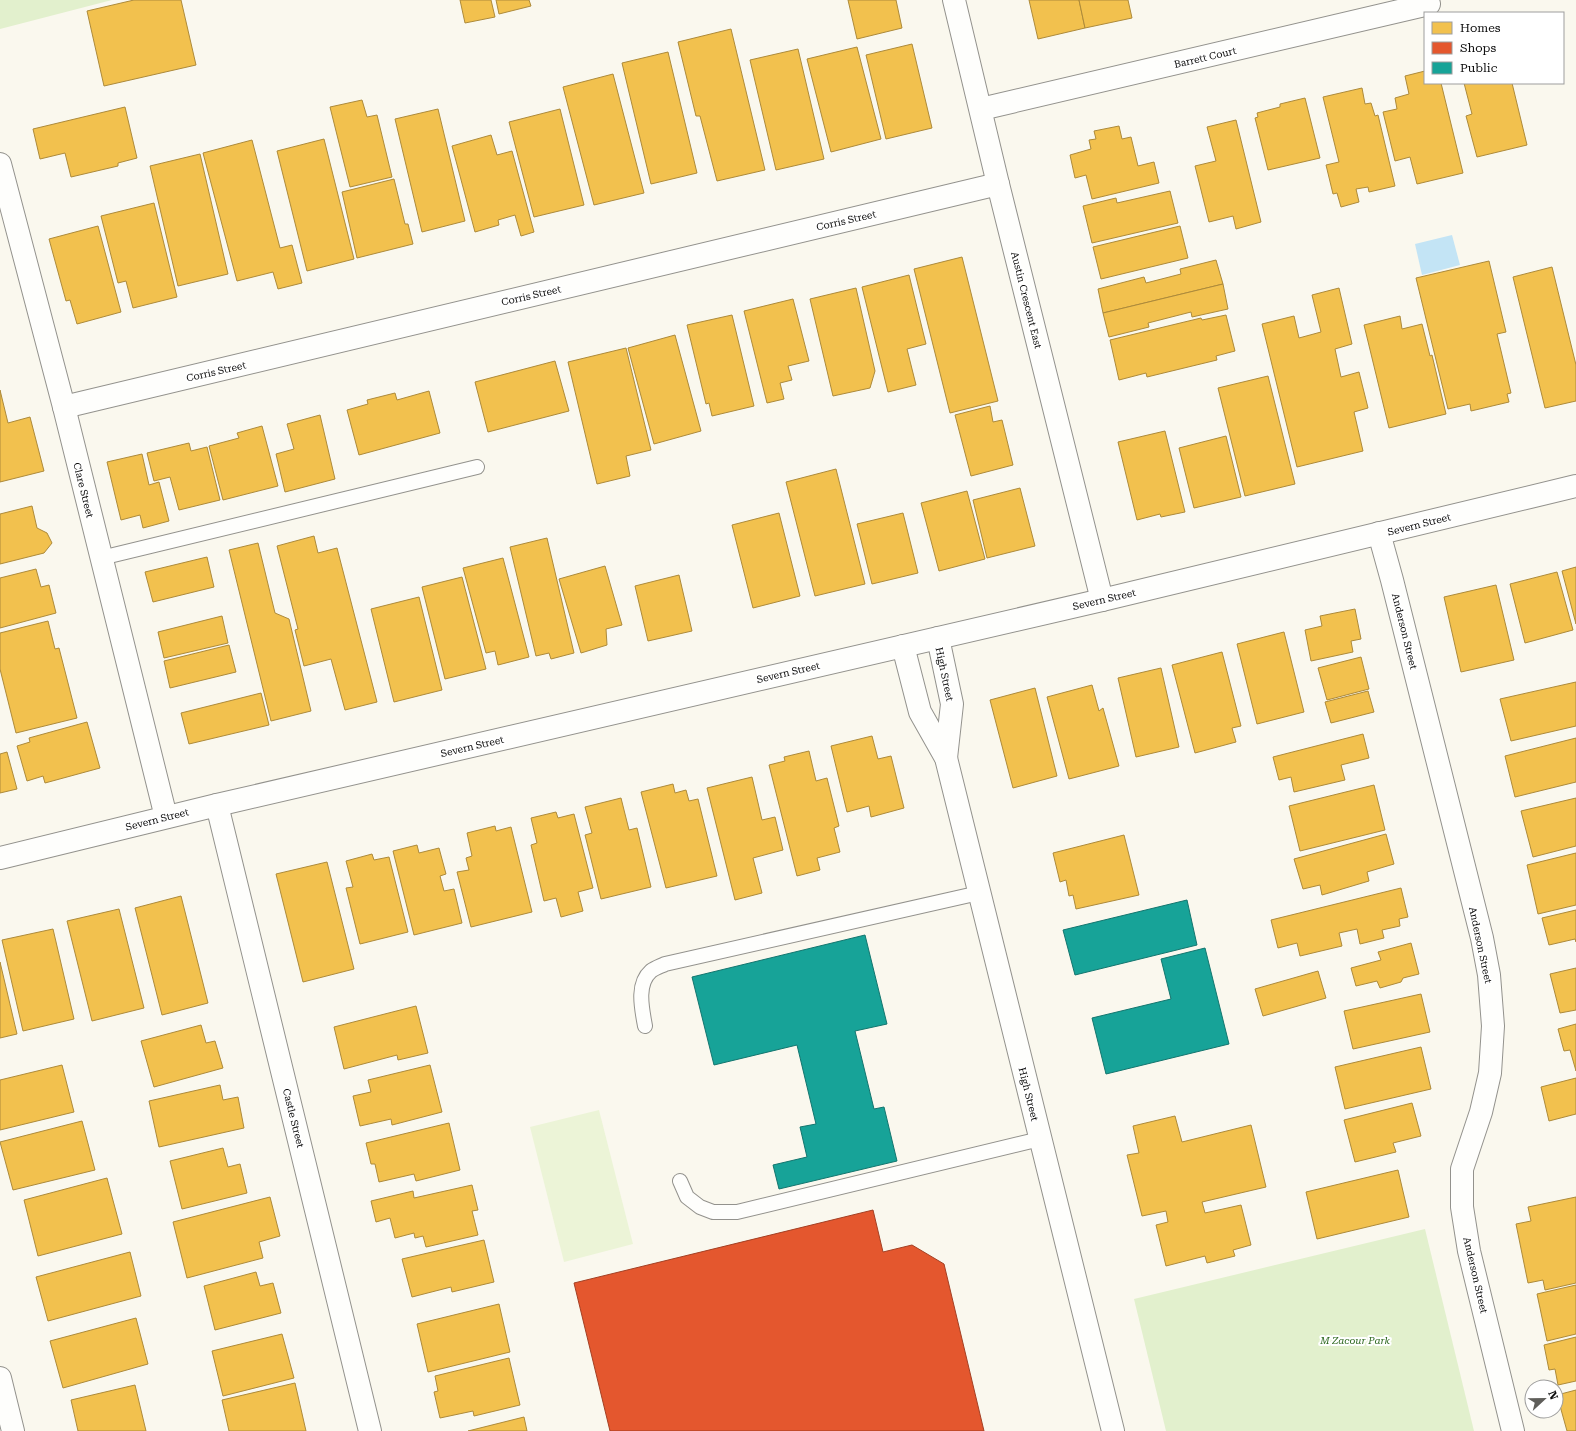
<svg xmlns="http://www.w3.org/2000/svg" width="1576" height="1431" font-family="'Roboto Serif',serif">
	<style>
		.green { fill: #e2f0cd }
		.pitch { fill: #ecf4d7 }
		.water { fill: #c3e4f5 }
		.homes { fill: #f2c14e; stroke: #ad8a3a }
		.shops { fill: #e4572e; stroke: #a34024 }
		.public { fill: #17a398; stroke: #13756e }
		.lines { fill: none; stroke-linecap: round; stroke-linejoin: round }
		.lane-casing { stroke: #93928d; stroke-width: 16 }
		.street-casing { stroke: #93928d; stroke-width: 24 }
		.lane { stroke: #fefefc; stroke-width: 14 }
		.street { stroke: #fefefc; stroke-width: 22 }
		.labels { text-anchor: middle; stroke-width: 4; stroke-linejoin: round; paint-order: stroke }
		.street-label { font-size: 10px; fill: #0b0b0b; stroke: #fff }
		.park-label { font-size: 10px; font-style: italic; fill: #28641a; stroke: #fff }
	</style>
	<rect width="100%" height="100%" fill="#faf8ee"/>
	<g class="green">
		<path d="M0,0h112l-112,29z"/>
		<path d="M1425,1229l49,202h-308l-32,-132z"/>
	</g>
	<path class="pitch" d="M599,1110l34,134 -69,18 -34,-135z"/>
	<path class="water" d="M1452,235l8,30 -38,10 -7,-31z"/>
	<g class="homes">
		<path d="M134,0h47l15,65 -92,21 -17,-75z"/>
		<path d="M460,0h31l4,17 -30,6z"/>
		<path d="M496,0h33l2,6 -32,8z"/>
		<path d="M848,0h48l6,28 -45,11z"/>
		<path d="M1029,0h50l6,28 -47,11z"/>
		<path d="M1079,0h49l4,18 -47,10z"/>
		<path d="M731,29l34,141 -48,11 -17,-65h-4l-18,-74z"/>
		<path d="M912,44l20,84 -46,11 -20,-84z"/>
		<path d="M857,47l24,92 -50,13 -24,-93z"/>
		<path d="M798,49l26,110 -48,11 -26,-110z"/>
		<path d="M668,52l29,121 -46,11 -29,-121z"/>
		<path d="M1425,71v12h16l22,90 -46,11 -7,-27 -15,4 -12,-49 14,-3 -2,-11 14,-4 -4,-18z"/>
		<path d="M613,74l31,119 -50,12 -31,-118z"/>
		<path d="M1464,83h48l15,62 -50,12 -11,-41 6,-2z"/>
		<path d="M1362,88l3,16 6,-1 4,13 3,-1 17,71 -26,6 -1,-5 -12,2 3,13 -18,5 -4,-14 -4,1 -7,-29 13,-3 -16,-65z"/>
		<path d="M1305,98l15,60 -52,12 -13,-52 3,-1 -1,-4 23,-6v-3z"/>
		<path d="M362,100l5,17 10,-2 15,62 -42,10 -20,-80z"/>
		<path d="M125,107l12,51 -19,5v3l-47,11 -6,-24 -25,6 -7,-30z"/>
		<path d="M438,109l27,112 -43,11 -27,-113z"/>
		<path d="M560,109l24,96 -50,12 -25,-95z"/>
		<path d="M1236,120l25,102 -25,7 -3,-13 -24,6 -14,-56 21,-5 -9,-34z"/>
		<path d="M1119,126l3,13 9,-2 7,29 16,-4 5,21 -67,16 -6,-24 -11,3 -5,-23 21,-6 -2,-9 7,-1 -2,-8z"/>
		<path d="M491,135l6,20 15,-4 22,81 -13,4 -6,-21 -17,5 1,5 -24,7 -23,-86z"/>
		<path d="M324,139l30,120 -47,12 -30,-120z"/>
		<path d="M252,140l28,108 12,-3 10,38 -24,6 -5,-17 -36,9 -34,-128z"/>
		<path d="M200,154l28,120 -50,12 -28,-120z"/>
		<path d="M394,179l11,45h3l5,20 -56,14 -15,-66z"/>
		<path d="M1170,191l8,32 -86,20 -9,-37 33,-8 1,5z"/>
		<path d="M154,203l23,94 -44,11 -7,-27 -8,2 -17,-67z"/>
		<path d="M98,226l23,86 -44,12 -7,-24 -4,1 -17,-62z"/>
		<path d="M1180,226l8,32 -87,21 -8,-32z"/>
		<path d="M962,257l36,144 -48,12 -36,-144z"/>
		<path d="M1216,260l7,24 -120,29 -5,-24 46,-12 2,6 35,-9 -1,-5z"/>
		<path d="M1489,261l17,71 -9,2 14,59 -4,1 2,8 -38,9 -1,-7 -22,5 -32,-131z"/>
		<path d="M1552,267l24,98v36l-31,7 -32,-131z"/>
		<path d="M909,275l17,69 -19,5 9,36 -28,7 -26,-105z"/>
		<path d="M1223,284l5,25 -36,8 -1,-5 -43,11 1,4 -40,10 -6,-24z"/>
		<path d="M856,288l19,83 -5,17 -37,8 -23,-97z"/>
		<path d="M1339,288l13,56 -17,5 6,28 18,-5 9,36 -14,4 9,39 -66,16 -35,-143 32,-8 5,22 22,-6 -9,-37z"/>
		<path d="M793,299l16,62 -21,5 4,14 -12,3 4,16 -17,4 -23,-92z"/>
		<path d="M732,315l22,91 -42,10 -3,-13 -3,1 -19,-79z"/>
		<path d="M1226,315l9,36 -19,5 1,4 -70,17 -1,-4 -27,7 -9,-40 91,-22 1,2z"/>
		<path d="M1400,316l2,13 20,-5 8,32 2,-1 14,59 -57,14 -25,-103z"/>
		<path d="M675,335l26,96 -47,13 -26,-96z"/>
		<path d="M626,348l25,102 -25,6 4,20 -33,8 -29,-122z"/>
		<path d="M555,361l14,50 -81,21 -13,-50z"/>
		<path d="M1268,376l27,108 -50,12 -27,-108z"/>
		<path d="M0,390l8,33 22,-6 14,54 -44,11z"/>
		<path d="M429,391l11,42 -81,22 -12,-45 21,-6 -1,-4 28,-7 2,7z"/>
		<path d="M990,406l3,16 9,-2 11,45 -42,11 -16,-61z"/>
		<path d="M320,415l15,64 -50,13 -9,-38 18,-5 -7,-25z"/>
		<path d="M262,426l16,60 -55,14 -14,-54 30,-8 -2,-5z"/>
		<path d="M1165,431l20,81 -24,5 -1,-3 -23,6 -19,-78z"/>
		<path d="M1226,436l15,61 -47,11 -15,-60z"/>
		<path d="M189,443l2,8 16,-4 13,53 -41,10 -9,-33 -16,4 -7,-28z"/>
		<path d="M142,454l7,31 10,-3 10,39 -26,7 -3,-13 -19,5 -14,-58z"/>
		<path d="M836,469l29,115 -50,12 -29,-114z"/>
		<path d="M1020,488l15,58 -48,12 -14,-58z"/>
		<path d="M967,491l18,68 -46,12 -18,-68z"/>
		<path d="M32,506l5,22 10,5 5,10 -8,10 -44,11v-50z"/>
		<path d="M779,513l21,83 -47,12 -21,-83z"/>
		<path d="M903,513l15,60 -46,11 -15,-60z"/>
		<path d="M314,536l4,17 19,-5 40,154 -32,8 -14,-51 -27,7 -9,-36 3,-1 -21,-83z"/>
		<path d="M547,538l27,115 -23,6 -2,-6 -13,3 -26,-109z"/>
		<path d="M258,543l17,70 14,6 22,92 -40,10 -42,-171z"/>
		<path d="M207,557l7,30 -61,15 -8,-30z"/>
		<path d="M503,558l26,99 -31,8 -3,-14 -9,2 -23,-85z"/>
		<path d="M605,566l17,59 -16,4 1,16 -26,8 -22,-74z"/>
		<path d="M1576,567v57l-14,-53z"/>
		<path d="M36,569l5,18 8,-2 7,28 -56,15v-50z"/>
		<path d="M1557,572l16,58 -48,13 -15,-59z"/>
		<path d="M679,575l13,56 -44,10 -13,-55z"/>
		<path d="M462,577l24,92 -41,10 -23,-92z"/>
		<path d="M1496,585l18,75 -53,12 -17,-75z"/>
		<path d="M419,597l23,93 -48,12 -23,-93z"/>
		<path d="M1355,609l6,30 -10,2 2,11 -42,9 -6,-31 17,-4 -2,-10z"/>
		<path d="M222,616l6,27 -64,15 -6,-26z"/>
		<path d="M48,621l7,28 4,-1 18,70 -61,15 -16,-64v-36z"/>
		<path d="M1284,632l20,80 -47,12 -20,-80z"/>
		<path d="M229,645l7,27 -66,16 -6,-27z"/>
		<path d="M1222,652l19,74 -9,2 4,14 -41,11 -23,-88z"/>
		<path d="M1361,657l8,32 -42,11 -9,-32z"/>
		<path d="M1161,668l18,79 -43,10 -18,-79z"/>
		<path d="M1576,682v44l-65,15 -11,-42z"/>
		<path d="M1092,685l7,26 4,-3 16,58 -50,13 -22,-82z"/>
		<path d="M1035,688l22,88 -44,12 -23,-88z"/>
		<path d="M1368,691l6,21 -43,11 -6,-21z"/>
		<path d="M261,693l8,32 -80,19 -8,-31z"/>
		<path d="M87,722l13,46 -55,15 -2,-7 -16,5 -10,-35 13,-4 -1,-4z"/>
		<path d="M1363,734l6,24 -28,7 4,15 -51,12 -3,-15 -12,3 -6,-23z"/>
		<path d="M872,736l6,23 13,-3 13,52 -33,9 -2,-11 -22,6 -16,-66z"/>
		<path d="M1576,738v44l-61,15 -10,-41z"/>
		<path d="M809,751l7,30 11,-3 12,48 -5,2 6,24 -23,6 3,12 -23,6 -28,-111 16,-4 -1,-4z"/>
		<path d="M7,752l10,37 -17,4v-39z"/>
		<path d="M752,777l10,43 13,-3 8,33 -30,8 9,35 -27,7 -28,-112z"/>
		<path d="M673,784l2,9 11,-3 3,11 9,-2 19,77 -51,12 -25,-96z"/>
		<path d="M1374,785l11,45 -85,21 -11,-45z"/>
		<path d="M621,798l8,32 8,-2 14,59 -50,12 -16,-64 7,-2 -7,-26z"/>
		<path d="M1576,798v48l-43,11 -12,-46z"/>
		<path d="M556,812l2,6 16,-4 19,74 -15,4 5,19 -22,6 -5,-19 -12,3 -13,-56 6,-2 -6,-25z"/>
		<path d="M495,826l1,5 15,-4 21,85 -61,15 -14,-55 12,-2 -3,-12 6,-2 -5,-23z"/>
		<path d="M1386,834l8,30 -27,8 2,9 -47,14 -2,-10 -17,4 -9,-30z"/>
		<path d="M1124,835l15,60 -63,14 -3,-14 -4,1 -3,-16 -6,2 -7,-29z"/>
		<path d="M417,845l2,8 20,-5 7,26 -6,2 4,15 10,-2 8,34 -48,12 -21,-84z"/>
		<path d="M1576,853v52l-38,9 -11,-49z"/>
		<path d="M372,854l2,6 15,-3 19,75 -48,12 -14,-56 7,-1 -7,-26z"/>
		<path d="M327,862l27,107 -51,13 -27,-108z"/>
		<path d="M1401,888l7,29 -9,2 1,7 -18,4 2,8 -24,6 -3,-15 -18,4 3,13 -42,10 -3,-13 -19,5 -7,-28z"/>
		<path d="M181,896l27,107 -46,12 -27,-107z"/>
		<path d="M119,909l25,99 -52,13 -25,-100z"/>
		<path d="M1576,910v32l-1,-3 -26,6 -7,-27z"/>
		<path d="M53,929l21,90 -51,12 -21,-91z"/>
		<path d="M1411,943l8,31 -16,4 -2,4 -21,6 -3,-7 -21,5 -5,-18 30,-8 -3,-8z"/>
		<path d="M0,962l17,72 -17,4z"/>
		<path d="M1576,968v42l-16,3 -10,-39z"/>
		<path d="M1318,971l8,27 -63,18 -8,-27z"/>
		<path d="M1421,994l9,38 -77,17 -9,-38z"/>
		<path d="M416,1006l12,47 -30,7 -1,-5 -53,14 -10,-42z"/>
		<path d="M1576,1024v47l-6,-21 -6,1 -6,-22z"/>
		<path d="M201,1025l5,18 9,-2 8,27 -69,19 -13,-46z"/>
		<path d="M1421,1047l10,42 -86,20 -10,-42z"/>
		<path d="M62,1065l12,47 -74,18v-50z"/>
		<path d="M430,1065l12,47 -50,13 -1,-6 -31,7 -7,-30 18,-4 -3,-12z"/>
		<path d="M1576,1078v36l-27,7 -8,-34z"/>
		<path d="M220,1085l3,15 15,-3 6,31 -85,19 -10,-46z"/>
		<path d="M1412,1103l9,33 -28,7 3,9 -41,10 -11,-42z"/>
		<path d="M1175,1116l7,26 69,-17 15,62 -64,15 3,11 36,-8 10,40 -18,5 2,6 -28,7 -2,-7 -39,10 -10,-41 12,-3 -2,-11 -24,5 -15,-61 12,-2 -6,-27z"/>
		<path d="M82,1121l13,49 -82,20 -13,-48z"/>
		<path d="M449,1123l11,47 -44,11 -2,-7 -35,8 -4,-18h-4l-5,-21z"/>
		<path d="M223,1148l5,19 12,-3 7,29 -65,16 -12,-48z"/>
		<path d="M1398,1170l11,47 -92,22 -11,-47z"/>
		<path d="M107,1178l15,56 -84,22 -14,-56z"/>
		<path d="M472,1185l6,25 -6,1 6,24 -52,12 -3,-11 -8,2 -1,-5 -19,5 -5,-20 -14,4 -5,-21 42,-10 1,7z"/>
		<path d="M270,1197l10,39 -21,6 4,16 -76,20 -14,-56z"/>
		<path d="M1576,1197v86l-31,7 -2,-10 -15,3 -12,-59 15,-3 -3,-14z"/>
		<path d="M484,1240l10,42 -42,10 -1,-5 -39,10 -10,-38z"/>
		<path d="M130,1252l11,44 -93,25 -12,-44z"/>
		<path d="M256,1272l4,14 13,-3 8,30 -66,17 -11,-44z"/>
		<path d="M1576,1285v49l-29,7 -10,-47z"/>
		<path d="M499,1304l11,48 -82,20 -11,-48z"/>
		<path d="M136,1318l12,46 -85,24 -13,-47z"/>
		<path d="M282,1334l12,44 -71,18 -11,-45z"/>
		<path d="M1576,1337v44l-18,4 -3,-16 -6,1 -5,-25z"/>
		<path d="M509,1358l11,47 -46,11 -1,-5 -33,7 -6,-26 4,-1 -3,-15z"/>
		<path d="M295,1383l11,48h-77l-7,-31z"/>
		<path d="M135,1385l11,46h-68l-7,-31z"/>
		<path d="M1576,1390v41h-9l-10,-36z"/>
		<path d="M524,1417l3,14h-59z"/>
	</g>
	<path class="shops" d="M873,1210l10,42 29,-7 32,19 40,167h-374l-36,-148z"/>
	<g class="public">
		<path d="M1187,900l10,45 -122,30 -12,-45z"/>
		<path d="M865,935l22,89 -32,7 19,78 10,-2 13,54 -118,28 -6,-24 34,-8 -7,-30 16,-3 -19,-79 -83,20 -22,-88z"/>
		<path d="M1205,948l24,96 -123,30 -14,-56 79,-19 -10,-40z"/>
	</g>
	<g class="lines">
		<g class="lane-casing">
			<g id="lane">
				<path d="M101,558l376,-91"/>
				<path d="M645,1026c-3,-17 -9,-42 6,-55 4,-3 10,-5 14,-7l314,-71"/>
				<path d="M680,1181l7,16 13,10 13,5h24l303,-73"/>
			</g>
		</g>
		<g class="street-casing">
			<g id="street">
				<path d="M954,0l44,184 104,416"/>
				<path d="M981,109l448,-105"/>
				<path d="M0,164l64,243 102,410"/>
				<path d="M64,407l934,-223"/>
				<path d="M1379,533l13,47 90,358 7,37 4,51 -3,47 -9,39 -19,57v38l7,44 44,180"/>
				<path d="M938,638l14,66 -6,54"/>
				<path d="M903,646l17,66 26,46 167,673"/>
				<path d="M217,805l153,626"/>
				<path d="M0,858l217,-53 885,-205 474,-114"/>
				<path d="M0,1378l13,53"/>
			</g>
		</g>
		<use href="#lane" class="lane"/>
		<use href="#street" class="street"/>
	</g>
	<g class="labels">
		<g class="street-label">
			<text transform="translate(1205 57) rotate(-13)" y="4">Barrett Court</text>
			<text transform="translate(846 220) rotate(-13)" y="4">Corris Street</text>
			<text transform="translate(531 295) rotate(-13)" y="4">Corris Street</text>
			<text transform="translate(1027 300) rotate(76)" y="4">Austin Crescent East</text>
			<text transform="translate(216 371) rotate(-13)" y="4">Corris Street</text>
			<text transform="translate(84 490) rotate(76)" y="4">Clare Street</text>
			<text transform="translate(1419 524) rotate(-14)" y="4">Severn Street</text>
			<text transform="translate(1104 599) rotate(-13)" y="4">Severn Street</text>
			<text transform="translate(1405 631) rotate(76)" y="4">Anderson Street</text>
			<text transform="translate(788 672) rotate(-13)" y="4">Severn Street</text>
			<text transform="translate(945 674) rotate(78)" y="4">High Street</text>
			<text transform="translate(472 746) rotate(-13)" y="4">Severn Street</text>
			<text transform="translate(157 819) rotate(-14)" y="4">Severn Street</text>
			<text transform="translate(1481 945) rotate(78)" y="4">Anderson Street</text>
			<text transform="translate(1029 1094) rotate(76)" y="4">High Street</text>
			<text transform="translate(294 1118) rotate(76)" y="4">Castle Street</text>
			<text transform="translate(1476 1275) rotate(77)" y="4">Anderson Street</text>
		</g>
		<g class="park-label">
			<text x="1355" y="1344">M Zacour Park</text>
		</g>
	</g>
	<rect x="1424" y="12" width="140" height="72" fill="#ffffff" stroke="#9d9d9d"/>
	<rect x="1432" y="22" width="20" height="12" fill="#f2c14e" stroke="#9d9d9d"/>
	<text x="1460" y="32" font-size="12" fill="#0b0b0b">Homes</text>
	<rect x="1432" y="42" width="20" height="12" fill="#e4572e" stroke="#9d9d9d"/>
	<text x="1460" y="52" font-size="12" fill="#0b0b0b">Shops</text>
	<rect x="1432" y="62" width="20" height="12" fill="#17a398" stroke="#9d9d9d"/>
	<text x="1460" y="72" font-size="12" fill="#0b0b0b">Public</text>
	<g transform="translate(1544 1399) rotate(68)"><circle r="19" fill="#ffffff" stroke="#9d9d9d"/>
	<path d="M0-3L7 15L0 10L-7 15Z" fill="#5f5e5a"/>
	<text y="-6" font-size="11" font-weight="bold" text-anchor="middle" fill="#0b0b0b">N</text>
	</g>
</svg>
